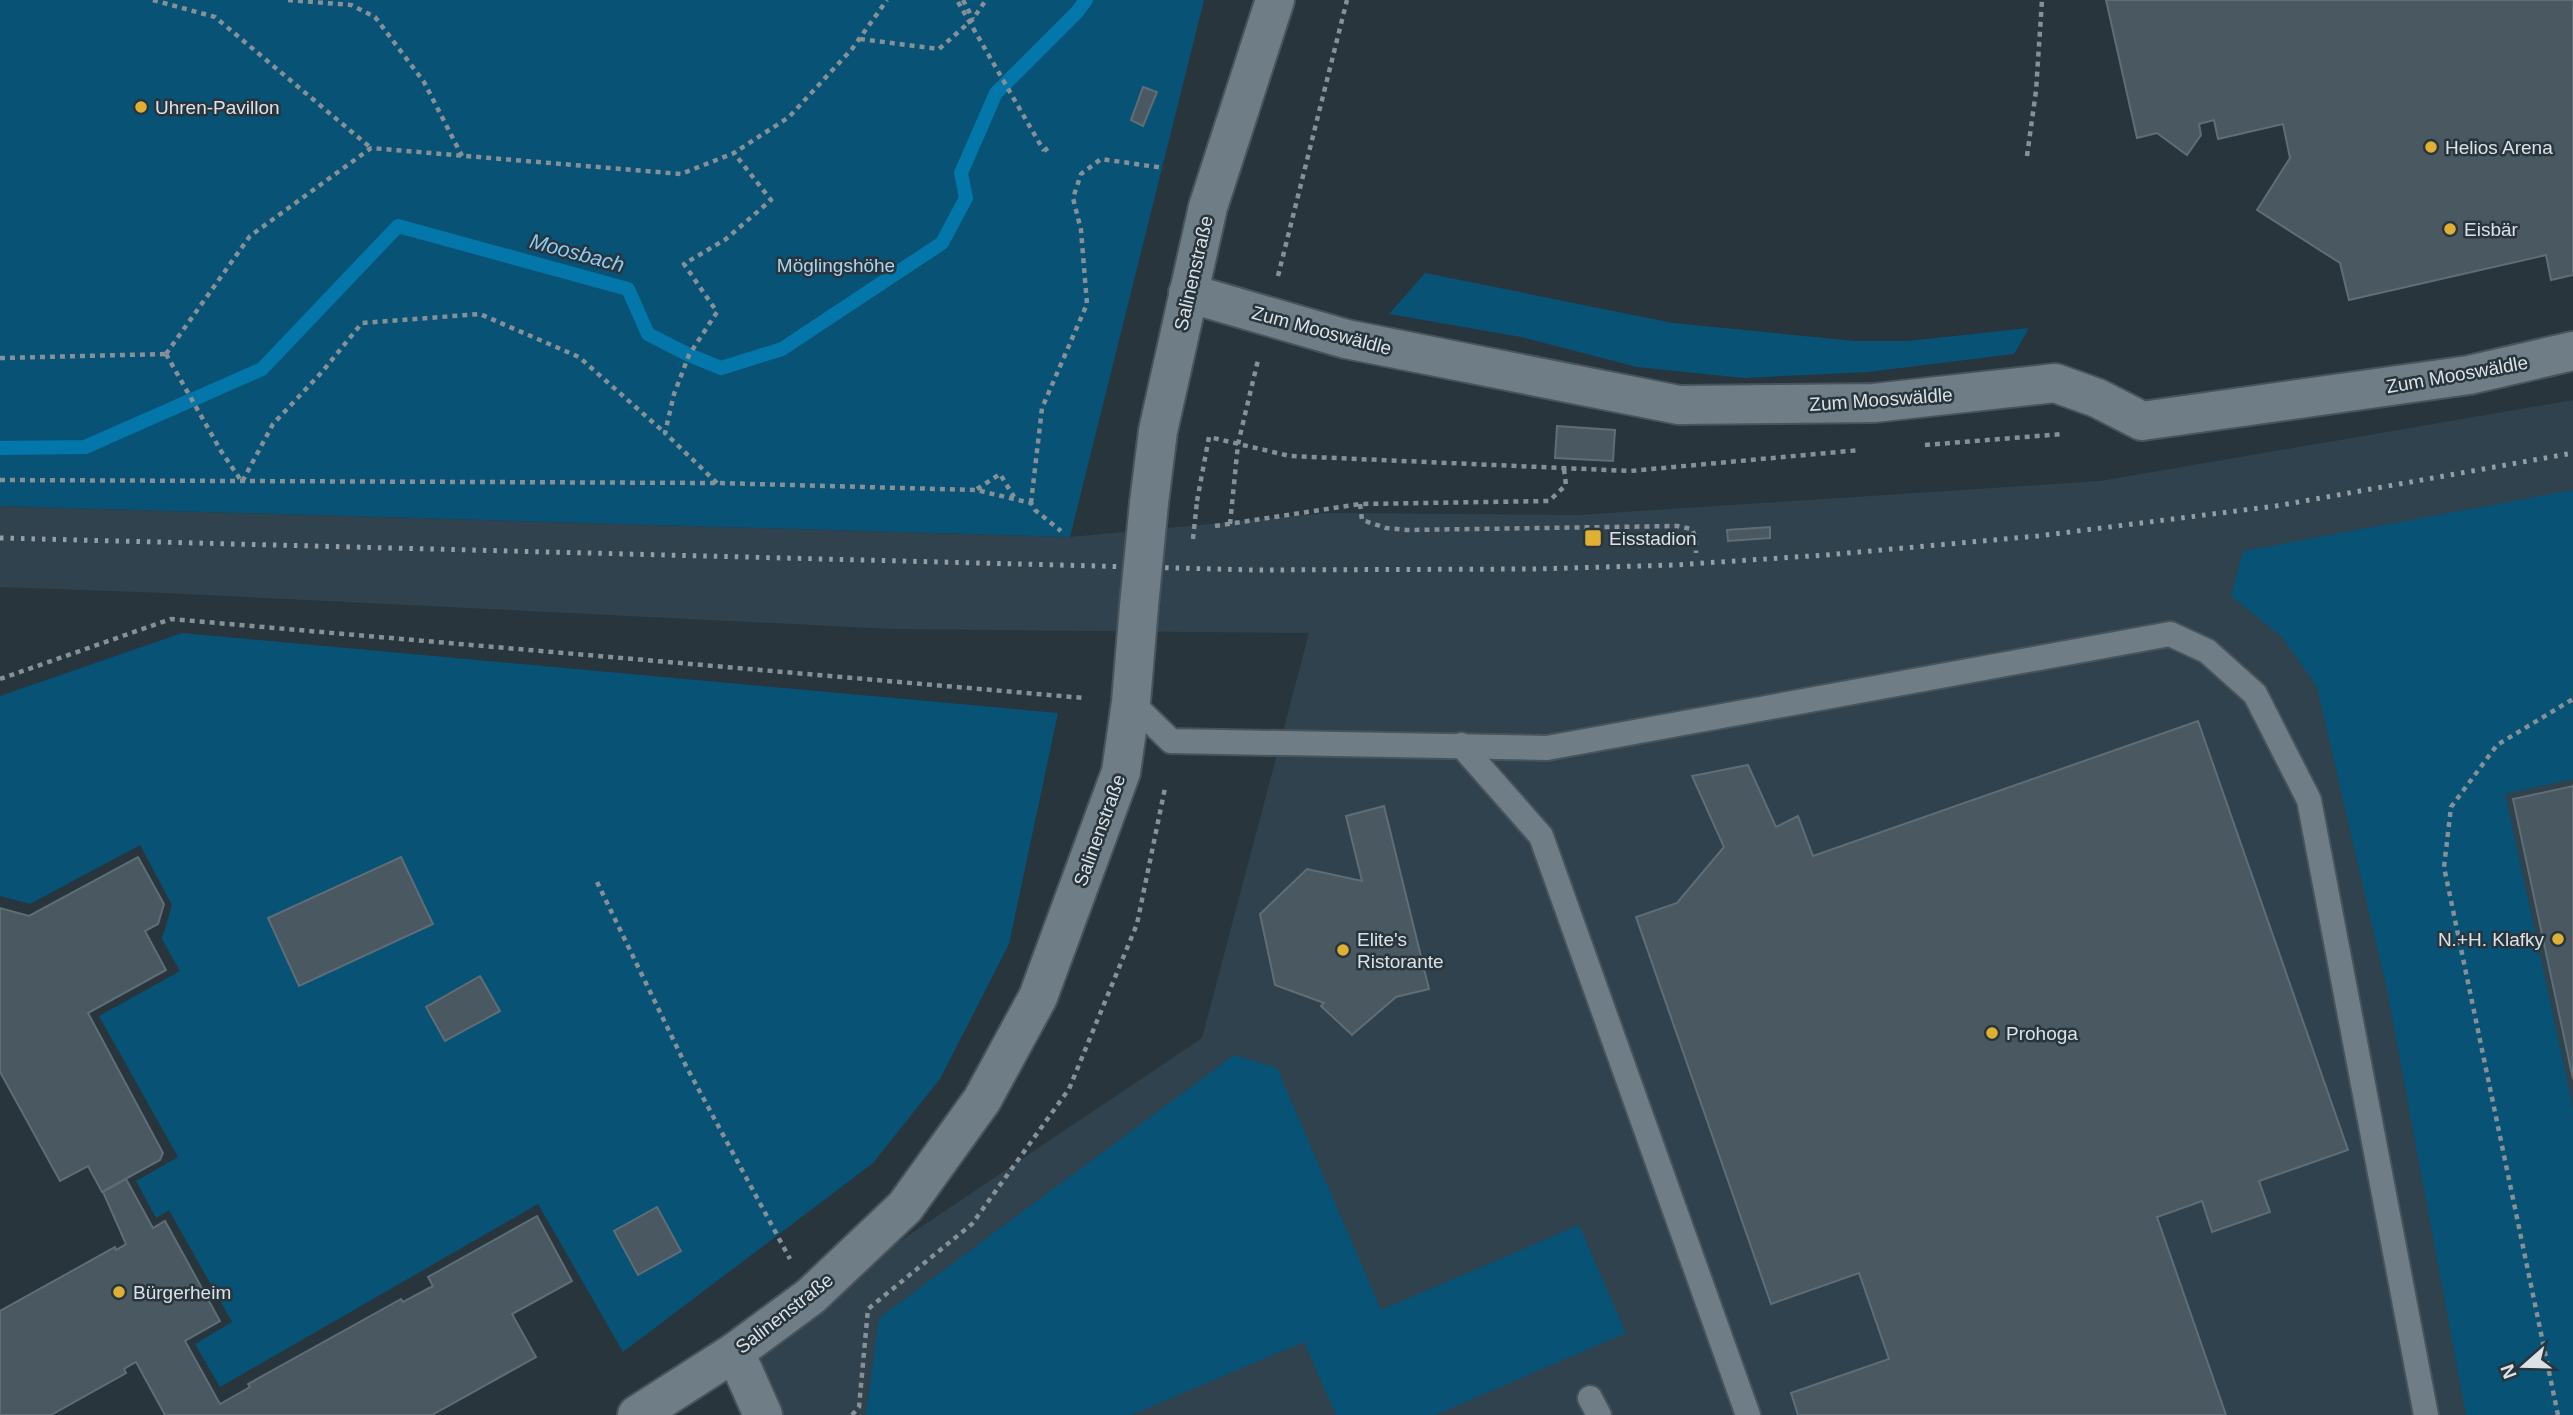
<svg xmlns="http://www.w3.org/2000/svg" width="2573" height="1415" font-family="Helvetica,sans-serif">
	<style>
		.built { fill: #2f424d }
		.green { fill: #075275 }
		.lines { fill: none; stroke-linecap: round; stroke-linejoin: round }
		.stream { stroke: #0377a9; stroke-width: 14 }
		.building { fill: #4a5861; stroke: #5f6d76; stroke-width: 2 }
		.service-casing { stroke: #49535b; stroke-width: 28 }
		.minor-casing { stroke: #49535b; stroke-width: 42 }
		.tertiary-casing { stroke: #49535b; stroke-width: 42 }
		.path { stroke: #869096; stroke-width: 4.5; stroke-dasharray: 5 5; stroke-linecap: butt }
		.service { stroke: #6f7d87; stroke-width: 24 }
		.minor { stroke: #6f7d87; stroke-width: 38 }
		.tertiary { stroke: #6f7d87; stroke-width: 38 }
		.rail { stroke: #949ea5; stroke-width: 5; stroke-dasharray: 3.5 7; stroke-linecap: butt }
		.tertiary-bridge-casing { stroke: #49535b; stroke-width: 42; stroke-linecap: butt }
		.path-bridge { stroke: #869096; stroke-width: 4.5; stroke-dasharray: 5 5; stroke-linecap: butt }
		.tertiary-bridge { stroke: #6f7d87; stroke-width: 38 }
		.poi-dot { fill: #e0b034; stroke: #28353d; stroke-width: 2.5 }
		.labels { text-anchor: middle; stroke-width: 5; stroke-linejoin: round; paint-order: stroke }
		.poi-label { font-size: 19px; fill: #dae2e7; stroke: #28353d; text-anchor: start }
		.park-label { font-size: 19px; fill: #a9d4ef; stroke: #28353d }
		.street-label { font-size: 19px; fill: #dae2e7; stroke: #28353d }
		.water-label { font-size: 21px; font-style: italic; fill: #8ccdf5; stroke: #28353d }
	</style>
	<rect width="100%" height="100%" fill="#28353d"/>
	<path class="built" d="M2573,400v1015h-1812l-26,-63 467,-314 107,-405 -418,-4 -726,-36 -165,-6v-81l1070,31 258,-24 249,2 523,-34z"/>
	<g class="green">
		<path d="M0,0h1204l-134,537 -1070,-31z"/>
		<path d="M1425,273l248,50 182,18h53l121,-13 -15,26 -146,18 -124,6 -107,-11 -116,-30 -132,-23z"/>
		<path d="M2573,490v289l-68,15 68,314v307h-107l-79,-425 -70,-303 -35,-50 -51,-41 12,-45z"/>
		<path d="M182,633l876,80 -49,231 -69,135 -67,84 -250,189 -85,-148 -318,183 -25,-43 37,-22 -63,-112 -13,8 -20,-37 42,-24 -79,-141 81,-45 -18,-32 10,-34 -32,-60 -110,59 -30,-8v-200z"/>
		<path d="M1234,1055l43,13 104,242 198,-85 47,108 -191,82h-99l-32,-73 -173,73h-265l13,-97z"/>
	</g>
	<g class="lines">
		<path class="stream" d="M0,448l85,-1 177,-78 136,-143 230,63 20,45 41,21 32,13 61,-19 160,-106 24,-45 -5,-25 35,-80 81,-81 9,-12"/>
	</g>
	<g class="building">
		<path d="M2106,0h467v275l-22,5 -5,-25 -197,45 -9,-37 -83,-53 33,-52 -7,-34 -65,15 -4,-19 -15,4 2,11 -14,20 -30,-22 -20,5z"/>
		<path d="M1143,87l14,5 -14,34 -12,-6z"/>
		<path d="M1557,426l58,4 -2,31 -58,-3z"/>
		<path d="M1770,527v11l-42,3 -1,-11z"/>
		<path d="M2198,721l150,429 -89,31 11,31 -58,20 -10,-31 -45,16 69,198h-428l-7,-22 98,-34 -30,-86 -88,31 -135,-387 41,-14 47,-56 -32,-71 56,-11 28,62 22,-11 15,40z"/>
		<path d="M2573,786v293l-60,-280z"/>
		<path d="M1384,806l45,183 -33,8 -44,38 -31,-29 3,-3 -49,-18 -15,-71 47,-45 55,12 -16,-65z"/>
		<path d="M138,857l26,47 -6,20 -13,7 21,39 -78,43 75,140 -3,7 -58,32 -14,-26 -28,15 -60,-109v-164l29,8z"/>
		<path d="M401,857l32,67 -134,62 -31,-68z"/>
		<path d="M480,976l20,35 -55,30 -19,-34z"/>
		<path d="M126,1179l27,49 12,-7 55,100 -35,20 35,63 30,-17 -2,-3 153,-85 2,3 30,-16 -5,-9 109,-61 35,65 -60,33 24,43 -104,58h-267l-29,-53 -12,7 2,4 -75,42h-51v-104l115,-64 1,3 10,-6 -23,-52z"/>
		<path d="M657,1207l24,44 -43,24 -24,-44z"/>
	</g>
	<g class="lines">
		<g class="service-casing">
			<g id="service">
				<path d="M1131,702l40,39 376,7 623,-114 37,17 48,43 54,106 117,615"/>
				<path d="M1461,745l80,91 207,579"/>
				<path d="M1590,1398l9,17"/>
			</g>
		</g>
		<g class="minor-casing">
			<g id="minor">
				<path d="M1188,293l158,46 333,66 195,-2 181,-20 42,15 45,23 327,-46 104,-24"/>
				<path d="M735,1352l28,63"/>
			</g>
		</g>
		<g class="tertiary-casing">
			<g id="tertiary">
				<path d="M1149,503l9,-72 50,-224 67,-207"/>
				<path d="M637,1415l98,-63 76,-56 94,-89 77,-107 56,-103 83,-225 10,-70 8,-96"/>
			</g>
		</g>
		<g class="path">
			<path d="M153,0l62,17 156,131"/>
			<path d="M288,0l63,5 24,12 49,65 38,74"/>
			<path d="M963,0l10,19"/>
			<path d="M860,39l79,10 34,-30 13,-19"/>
			<path d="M1044,151l5,-4"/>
			<path d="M2027,156l9,-65 6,-91"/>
			<path d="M1278,276l69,-276"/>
			<path d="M166,354l84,-118 121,-88 310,26 53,-21 55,-36 63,-68 35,-49"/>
			<path d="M166,354l55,97 21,31 31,-58 49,-52 40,-49 118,-9 99,43 86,76"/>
			<path d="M0,358l166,-4"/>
			<path d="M1925,445l138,-11"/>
			<path d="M0,480l717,3 259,7 55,13 4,7 26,21"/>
			<path d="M717,483l-52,-50 9,-39 15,-39 28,-43 -33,-48 42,-25 45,-39 -37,-47"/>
			<path d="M977,489l23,-15 14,23"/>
			<path d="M1197,501l12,-64 81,19 340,15 230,-21"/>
			<path d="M1031,503l11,-95 45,-104 -6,-74 -8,-32 8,-24 20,-15 63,9"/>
			<path d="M1360,504l2,16 24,8 21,2 270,-4 15,3 4,10v14"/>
			<path d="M1230,524l8,-80 20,-84"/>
			<path d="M1215,526l145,-22 189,-3 17,-16 -2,-16"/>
			<path d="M0,679l171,-60 913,79"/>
			<path d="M597,882l89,184 104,193"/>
			<path d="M852,1415l7,-8 9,-98 104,-85 97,-135 68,-165 28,-136"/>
			<path d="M2558,1415l-114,-548 7,-60 46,-62 76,-46"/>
		</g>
		<use href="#service" class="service"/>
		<use href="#minor" class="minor"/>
		<use href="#tertiary" class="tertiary"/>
		<path class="rail" d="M0,538l1254,32 281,-1 139,-4 152,-10 212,-19 238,-30 297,-53"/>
		<g class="tertiary-bridge-casing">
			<path id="tertiary-bridge" d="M1139,606l10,-103"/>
		</g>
		<g class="path-bridge">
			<path d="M958,2l86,149"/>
			<path d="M1193,539l4,-38"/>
		</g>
		<use href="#tertiary-bridge" class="tertiary-bridge"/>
	</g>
	<g class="poi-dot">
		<circle cx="141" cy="107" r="7"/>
		<circle cx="2431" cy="147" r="7"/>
		<circle cx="2450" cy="229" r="7"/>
		<rect x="1584" y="529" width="18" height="18" rx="3.5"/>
		<circle cx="2558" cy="939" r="7"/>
		<circle cx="1343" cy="950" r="7"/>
		<circle cx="1992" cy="1033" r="7"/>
		<circle cx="119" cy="1292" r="7"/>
	</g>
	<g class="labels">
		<g class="poi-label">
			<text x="155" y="114">Uhren-Pavillon</text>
			<text x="2445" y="154">Helios Arena</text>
			<text x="2464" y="236">Eisbär</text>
			<text x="1609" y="545">Eisstadion</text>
			<text x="1357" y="946">Elite's<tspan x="1357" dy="22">Ristorante</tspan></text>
			<text x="2544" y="946" text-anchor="end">N.+H. Klafky</text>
			<text x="2006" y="1040">Prohoga</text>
			<text x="133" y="1299">Bürgerheim</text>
		</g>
		<g class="park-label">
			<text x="836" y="272">Möglingshöhe</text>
		</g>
		<g class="street-label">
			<text transform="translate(1193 273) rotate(-77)" y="7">Salinenstraße</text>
			<text transform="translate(1322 330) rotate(15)" y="7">Zum Mooswäldle</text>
			<text transform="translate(2457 374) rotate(-10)" y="7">Zum Mooswäldle</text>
			<text transform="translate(1881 399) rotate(-4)" y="7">Zum Mooswäldle</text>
			<text transform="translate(1099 830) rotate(-70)" y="7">Salinenstraße</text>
			<text transform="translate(784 1313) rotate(-38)" y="7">Salinenstraße</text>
		</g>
		<g class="water-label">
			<text transform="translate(577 253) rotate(15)" y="7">Moosbach</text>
		</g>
	</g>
	<g transform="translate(2524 1366) rotate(250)" stroke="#28353d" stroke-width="5" paint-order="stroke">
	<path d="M0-5L12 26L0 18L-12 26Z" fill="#dae2e7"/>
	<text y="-10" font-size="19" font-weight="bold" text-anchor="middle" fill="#dae2e7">N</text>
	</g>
</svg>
